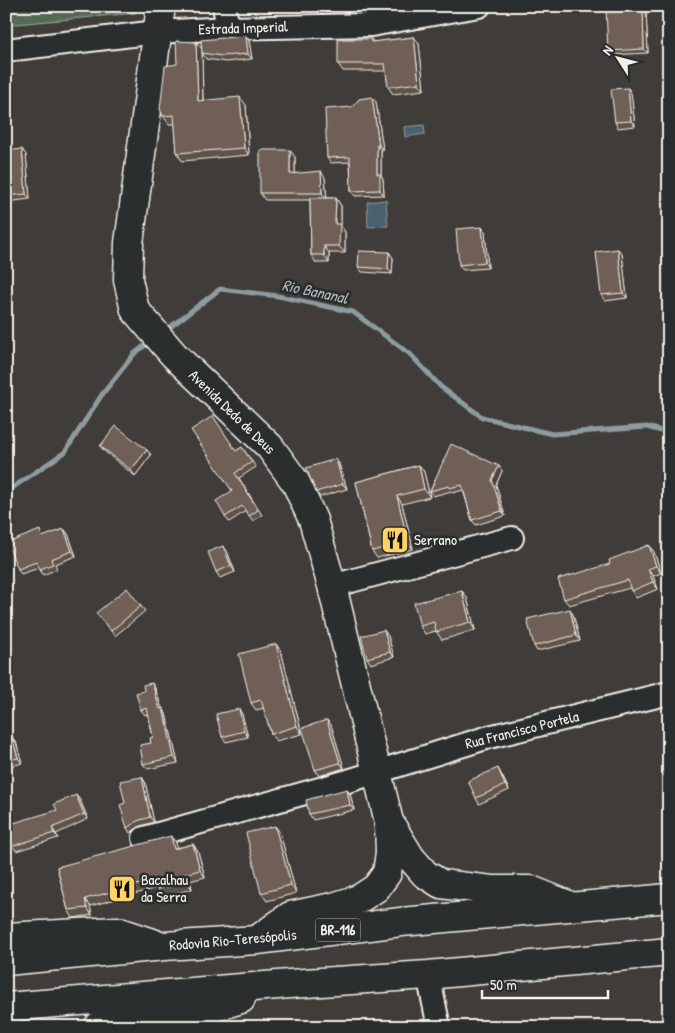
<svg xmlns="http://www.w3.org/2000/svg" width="675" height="1033" font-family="'Patrick Hand',sans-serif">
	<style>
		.green { fill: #546a56; stroke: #a4ae9f }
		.water { fill: #4a626e; stroke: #8e9b9f }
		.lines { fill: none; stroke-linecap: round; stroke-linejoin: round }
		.stream { stroke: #8e9b9f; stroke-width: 5 }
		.minor-casing { stroke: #f4f1e8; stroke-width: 26 }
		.major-casing { stroke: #f4f1e8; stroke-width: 31 }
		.highway-casing { stroke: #f4f1e8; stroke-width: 31 }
		.minor { stroke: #2a2d2e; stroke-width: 22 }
		.major { stroke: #2a2d2e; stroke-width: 28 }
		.highway { stroke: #2a2d2e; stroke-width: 28 }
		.wall { fill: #5f524a; stroke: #f4f1e8 }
		.shaded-wall { fill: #4e423c; stroke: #f4f1e8 }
		.building { fill: #6f5f56; stroke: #f4f1e8 }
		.labels { text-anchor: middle; stroke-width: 5; stroke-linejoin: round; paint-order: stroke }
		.shield { fill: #2a2d2e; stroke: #b7b6b0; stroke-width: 1 }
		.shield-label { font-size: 14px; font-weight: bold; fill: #f4f1e8 }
		.street-label { font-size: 15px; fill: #f4f1e8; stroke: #2a2d2e }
		.poi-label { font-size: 15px; fill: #f4f1e8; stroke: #2a2d2e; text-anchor: start }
		.water-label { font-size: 16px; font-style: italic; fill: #b0b8b7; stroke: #2a2d2e }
	</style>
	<rect width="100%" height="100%" fill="#3f3c3a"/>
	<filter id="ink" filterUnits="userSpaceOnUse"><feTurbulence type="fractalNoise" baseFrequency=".02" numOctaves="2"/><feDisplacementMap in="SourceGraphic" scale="10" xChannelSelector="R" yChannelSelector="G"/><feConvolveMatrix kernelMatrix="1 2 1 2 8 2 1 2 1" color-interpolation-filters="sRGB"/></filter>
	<g filter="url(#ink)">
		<path class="green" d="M6,6h130l-1,7 -129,12z"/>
		<g class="water">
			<path d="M424,125l1,9 -20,3 -1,-10z"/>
			<path d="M386,200l2,26 -20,1 -1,-25z"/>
		</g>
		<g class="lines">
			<g class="stream">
				<path d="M165,331l55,-42 58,7 75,16 57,42 31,33 41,30 70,17 95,-7 22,6"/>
				<path d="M6,499l6,-11 53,-36 36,-56 33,-42 18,-14"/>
			</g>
			<g class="minor-casing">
				<g id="minor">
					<path d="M224,6l4,22"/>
					<path d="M6,50l151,-18 71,-4 143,-3 108,-19"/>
					<path d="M332,586l180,-48"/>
					<path d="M144,838l204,-57 141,-44 180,-44"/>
					<path d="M428,975l11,52"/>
				</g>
			</g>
			<g class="major-casing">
				<path id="major" d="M161,6l-32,237 -1,37 7,30 39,45 96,92 26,36 17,37 19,66 57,236"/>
			</g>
			<g class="highway-casing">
				<g id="highway">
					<path d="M389,822l22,36 14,16 16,10 51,6h39l37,15"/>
					<path d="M6,937l111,-6 36,12"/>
					<path d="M258,939l32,-23 43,-9 26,-8 17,-11 11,-15 3,-20 -1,-30"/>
					<path d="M6,961l158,-15 93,-6 144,-18 268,-24"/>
					<path d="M6,1007l284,-23 138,-9 241,-23"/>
					<path d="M98,1027l79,-8 64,-20"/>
				</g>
			</g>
			<use href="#minor" class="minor"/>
			<use href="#major" class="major"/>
			<use href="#highway" class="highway"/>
		</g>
		<g class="wall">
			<path d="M646,11l2,42 -37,2 -3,-4z"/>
			<path d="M246,36l3,5 3,18 -26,3 -20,-3 -4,-6v-3l1,50 43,5 3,50 -67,6 -5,-8 -2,-29h-6l-6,-8 33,-74 6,7z"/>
			<path d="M414,37l5,7 5,46 -31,4 -5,-7 -2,-16h-43l-5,-7 33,-25 3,3z"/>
			<path d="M631,93l4,33 -17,2 -3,-6z"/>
			<path d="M376,102l7,48h-2v25l2,4 1,16 -29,1 -4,-5 -1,-29 -19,1 -4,-5 25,-51z"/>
			<path d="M6,151l20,4 4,44 -24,3z"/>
			<path d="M295,157v17l30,4 2,20h9l5,8v20l4,6v21h-16v10h-13l-5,-8 -1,-55h-45l-5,-7z"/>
			<path d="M482,227l3,5 3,36 -25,2 -4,-5z"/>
			<path d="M389,252l4,6 -1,16 -30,-2 -4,-5z"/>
			<path d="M622,254l5,44 -22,3 -4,-6z"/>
			<path d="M100,446l47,4 4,5 -16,21 -31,-25z"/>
			<path d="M242,447l14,20 -17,11 23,37 -9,6 -7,-10 -17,11 -4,-5 7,-26 4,-40z"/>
			<path d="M336,459l3,5 8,25 -27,8 -4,-5z"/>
			<path d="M419,465l5,7 6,25 -28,7 11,45 -36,9 -5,-7 -16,-69z"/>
			<path d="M499,466l3,5 -6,14 9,31 -29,9 -4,-5 -9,-30 -10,3 -1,-2 -19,5 -3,-5z"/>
			<path d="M64,529l4,5 8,22 -21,8 2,5 -14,6 -4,-7 -18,6 -3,-5 26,-32z"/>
			<path d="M649,545l5,7 7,21 -8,3 5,13 -22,9 -6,-10 -61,17 -5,-6 46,-35z"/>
			<path d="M223,546l4,5 8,21 -15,6 -4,-6z"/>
			<path d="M462,591l5,7 8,32 -33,10 -6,-9 -11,3 -5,-8z"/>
			<path d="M141,606l4,5 -30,25 -19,-23z"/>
			<path d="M573,614l7,27 -43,10 -3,-5z"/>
			<path d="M388,636l6,21 -23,7 -4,-6z"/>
			<path d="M281,651l21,83 -26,7 -5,-7 -7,-26 -8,2 -5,-7z"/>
			<path d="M155,688l7,21 1,-1 3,6 12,49 -31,6 -4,-5 10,-27 -5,-23 -3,1 -4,-5z"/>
			<path d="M242,714l6,23 -22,5 -4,-5z"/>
			<path d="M327,720l4,5 13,43 -25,8 -4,-6z"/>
			<path d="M6,739l10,3 6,21 -16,5z"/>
			<path d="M501,774l8,16 -30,14 -3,-6z"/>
			<path d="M142,777l3,5 9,40 -14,4 -10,7 -3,-5 -2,-25z"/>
			<path d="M350,794l4,16 -41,10 -4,-6z"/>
			<path d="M80,800l8,19 -32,15 2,4 -42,13 -3,-5 44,-36z"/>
			<path d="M275,826l5,7 16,60 -29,8 -6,-8z"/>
			<path d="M176,843l1,5 16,-4 5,8 7,25 -15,4 2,8 -30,8 -5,-9 -67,18 2,9 -19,3 -5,-8 -11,-43z"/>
		</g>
		<g class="shaded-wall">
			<path d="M643,7l3,4 2,42 -4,-4z"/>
			<path d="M246,36l3,5 3,18 -4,-5z"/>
			<path d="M414,37l5,7 5,46 -5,-7z"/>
			<path d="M196,42l6,7 1,59 -5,-7z"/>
			<path d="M628,88l3,5 4,33 -4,-5z"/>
			<path d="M240,97l6,8 3,50 -5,-7z"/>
			<path d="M372,97l4,5 7,48 -4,-5z"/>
			<path d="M377,145l4,5v25l2,4 1,16 -4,-5 -3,-16z"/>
			<path d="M22,149l4,6 4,44 -4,-5z"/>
			<path d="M290,150l5,7v24l-5,-7z"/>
			<path d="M321,171l4,7 2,22 -5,-7z"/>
			<path d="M336,198l5,8v20l4,6v21l-6,-7 -4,-22z"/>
			<path d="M482,227l3,5 3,36 -3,-6z"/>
			<path d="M324,246l5,7v10l-5,-8z"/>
			<path d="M618,249l4,5 5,44 -4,-5z"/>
			<path d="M389,252l4,6 -1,16 -4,-5z"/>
			<path d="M147,450l4,5 -16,21 -4,-6z"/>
			<path d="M336,459l3,5 8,25 -4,-5z"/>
			<path d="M419,465l5,7 6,25 -6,-8z"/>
			<path d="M499,466l3,5 -6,14 9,31 -3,-5 -10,-31z"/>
			<path d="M397,496l5,8 11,45 -5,-7z"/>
			<path d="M64,529l4,5 8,22 -4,-5z"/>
			<path d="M649,545l5,7 7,21 -5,-7z"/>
			<path d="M223,546l4,5 8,21 -4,-6z"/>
			<path d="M648,569l5,7 5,13 -5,-7z"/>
			<path d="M462,591l5,7 8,32 -5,-8z"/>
			<path d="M570,609l3,5 7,27 -4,-6z"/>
			<path d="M384,630l4,6 6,21 -4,-5z"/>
			<path d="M276,644l5,7 21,83 -5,-8z"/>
			<path d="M152,683l3,5 9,26 -4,-5z"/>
			<path d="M163,708l3,6 12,49 -4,-6z"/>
			<path d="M239,709l3,5 6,23 -4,-6z"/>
			<path d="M327,720l4,5 13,43 -4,-5z"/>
			<path d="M12,737l4,5 6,21 -4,-5z"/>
			<path d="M498,768l11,22 -4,-5z"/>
			<path d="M142,777l3,5 9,40 -4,-5z"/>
			<path d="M347,789l3,5 4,16 -4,-5z"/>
			<path d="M76,795l4,5 8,19 -4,-5z"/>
			<path d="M275,826l5,7 16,60 -5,-8z"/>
			<path d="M52,828l4,6 2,4 -4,-5z"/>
			<path d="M171,836l5,7 3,13 -5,-7z"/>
			<path d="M193,844l5,8 7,25 -5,-7z"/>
			<path d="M185,874l5,7 2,8 -5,-7z"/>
			<path d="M85,899l5,7 2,9 -5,-7z"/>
		</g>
		<g class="building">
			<path d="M643,7l1,42 -36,2 -2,-43z"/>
			<path d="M246,36l2,18 -26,2 -20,-3 -1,-13z"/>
			<path d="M414,37l5,46 -31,4 -3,-23h-47v-25h33v3z"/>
			<path d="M176,41l20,1 2,59 42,-4 4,51 -67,5 -3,-38 -11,1 -3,-7 5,-43 12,-2z"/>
			<path d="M628,88l3,33 -16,1 -4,-33z"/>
			<path d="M372,97l7,48h-2v29h3v16l-29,1 -1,-34 -23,1 -2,-49 27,-2 7,-8z"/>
			<path d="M22,149l4,45 -20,2v-45z"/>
			<path d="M260,150h30v24l31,-3 1,22h-62z"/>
			<path d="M310,198h26l-1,26h5l-1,22h-15v9h-13z"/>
			<path d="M482,227l3,35 -26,3 -3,-36z"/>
			<path d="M618,249l5,44 -22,2 -5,-43z"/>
			<path d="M359,251l30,1 -1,17 -30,-2z"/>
			<path d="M213,416l23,35 6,-4 10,15 -17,11 23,37 -9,6 -7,-10 -17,11 -9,-16 16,-10 -41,-61z"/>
			<path d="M116,426l31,24 -16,20 -31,-24z"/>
			<path d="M451,444l48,22 -7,14 10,31 -30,9 -10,-35 -13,3v-2l-19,5z"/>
			<path d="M336,459l7,25 -27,8 -10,-24z"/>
			<path d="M419,465l5,24 -27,7 11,46 -36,9 -16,-69z"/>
			<path d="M64,529l8,22 -21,8 2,5 -13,5 -4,-7 -18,7 -11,-26 33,-13 2,7z"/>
			<path d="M649,545l7,21 -8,3 5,13 -22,9 -3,-11 -64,19 -6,-20 52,-15 -1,-4z"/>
			<path d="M223,546l8,20 -15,6 -8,-20z"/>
			<path d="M127,588l14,18 -30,25 -15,-18z"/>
			<path d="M462,591l8,31 -34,10 -2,-10 -14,4 -6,-23z"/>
			<path d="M570,609l6,26 -42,11 -7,-27z"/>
			<path d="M384,630l6,22 -23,6 -6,-22z"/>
			<path d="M276,644l21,82 -26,8 -10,-34 -10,3 -12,-49z"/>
			<path d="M152,683l8,26 3,-1 11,49 -31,7 -3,-19 11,-2 -1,-5 3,-1 -6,-29 -6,2 -5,-17 8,-2 -1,-6z"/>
			<path d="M239,709l5,22 -22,6 -6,-23z"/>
			<path d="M327,720l13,43 -25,7 -13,-42z"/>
			<path d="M12,737l6,21 -12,3v-22z"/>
			<path d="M498,768l7,17 -29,13 -8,-17z"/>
			<path d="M142,777l8,40 -13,4 -10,7 -7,-23 5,-2 -5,-22z"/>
			<path d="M347,789l3,16 -41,9 -3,-14z"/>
			<path d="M76,795l8,19 -32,14 2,5 -41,13 -6,-21 50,-15 -3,-6z"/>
			<path d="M275,826l16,59 -30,8 -15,-60z"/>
			<path d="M171,836l3,13 19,-5 7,26 -15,4 2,8 -30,7 -2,-9 -70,19 2,9 -19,2 -11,-43z"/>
		</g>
	</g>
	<defs>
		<g id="restaurant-square" transform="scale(1.4375)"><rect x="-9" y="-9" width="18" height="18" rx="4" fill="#ffd166" stroke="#2a2d2e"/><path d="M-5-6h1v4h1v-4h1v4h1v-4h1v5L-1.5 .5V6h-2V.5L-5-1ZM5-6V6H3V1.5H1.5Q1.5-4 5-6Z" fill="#111"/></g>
	</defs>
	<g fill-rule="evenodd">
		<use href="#restaurant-square" x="395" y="540"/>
		<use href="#restaurant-square" x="122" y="889"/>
	</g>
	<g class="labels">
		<rect class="shield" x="315.5" y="918.5" width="45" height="23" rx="4"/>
		<g class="shield-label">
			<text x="338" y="935">BR-116</text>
		</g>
		<g class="street-label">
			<text transform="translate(243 28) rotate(-2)" y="5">Estrada Imperial</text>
			<text transform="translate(232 412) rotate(44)" y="5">Avenida Dedo de Deus</text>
			<text transform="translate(522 730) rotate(-14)" y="5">Rua Francisco Portela</text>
			<text transform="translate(233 940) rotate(-5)" y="5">Rodovia Rio-Teresópolis</text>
		</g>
		<g class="poi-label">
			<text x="414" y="545">Serrano</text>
			<text x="141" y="885">Bacalhau<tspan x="141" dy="17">da Serra</tspan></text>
		</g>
		<g class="water-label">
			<text transform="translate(315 291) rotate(12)" y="6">Rio Bananal</text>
		</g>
	</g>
	<rect width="675" height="1033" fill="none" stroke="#2a2d2e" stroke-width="25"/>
	<rect x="12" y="12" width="650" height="1008" fill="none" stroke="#f4f1e8" stroke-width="2" filter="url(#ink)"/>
	<g transform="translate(618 58) rotate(306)" stroke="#2a2d2e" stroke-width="4" paint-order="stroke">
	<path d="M0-4L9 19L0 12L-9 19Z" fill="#f4f1e8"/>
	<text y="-8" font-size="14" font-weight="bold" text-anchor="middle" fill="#f4f1e8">N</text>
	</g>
	<path d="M482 990v8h126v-8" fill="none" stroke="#f4f1e8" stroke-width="2.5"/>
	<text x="490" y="990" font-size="15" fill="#f4f1e8" stroke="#2a2d2e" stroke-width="4" paint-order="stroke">50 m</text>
</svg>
